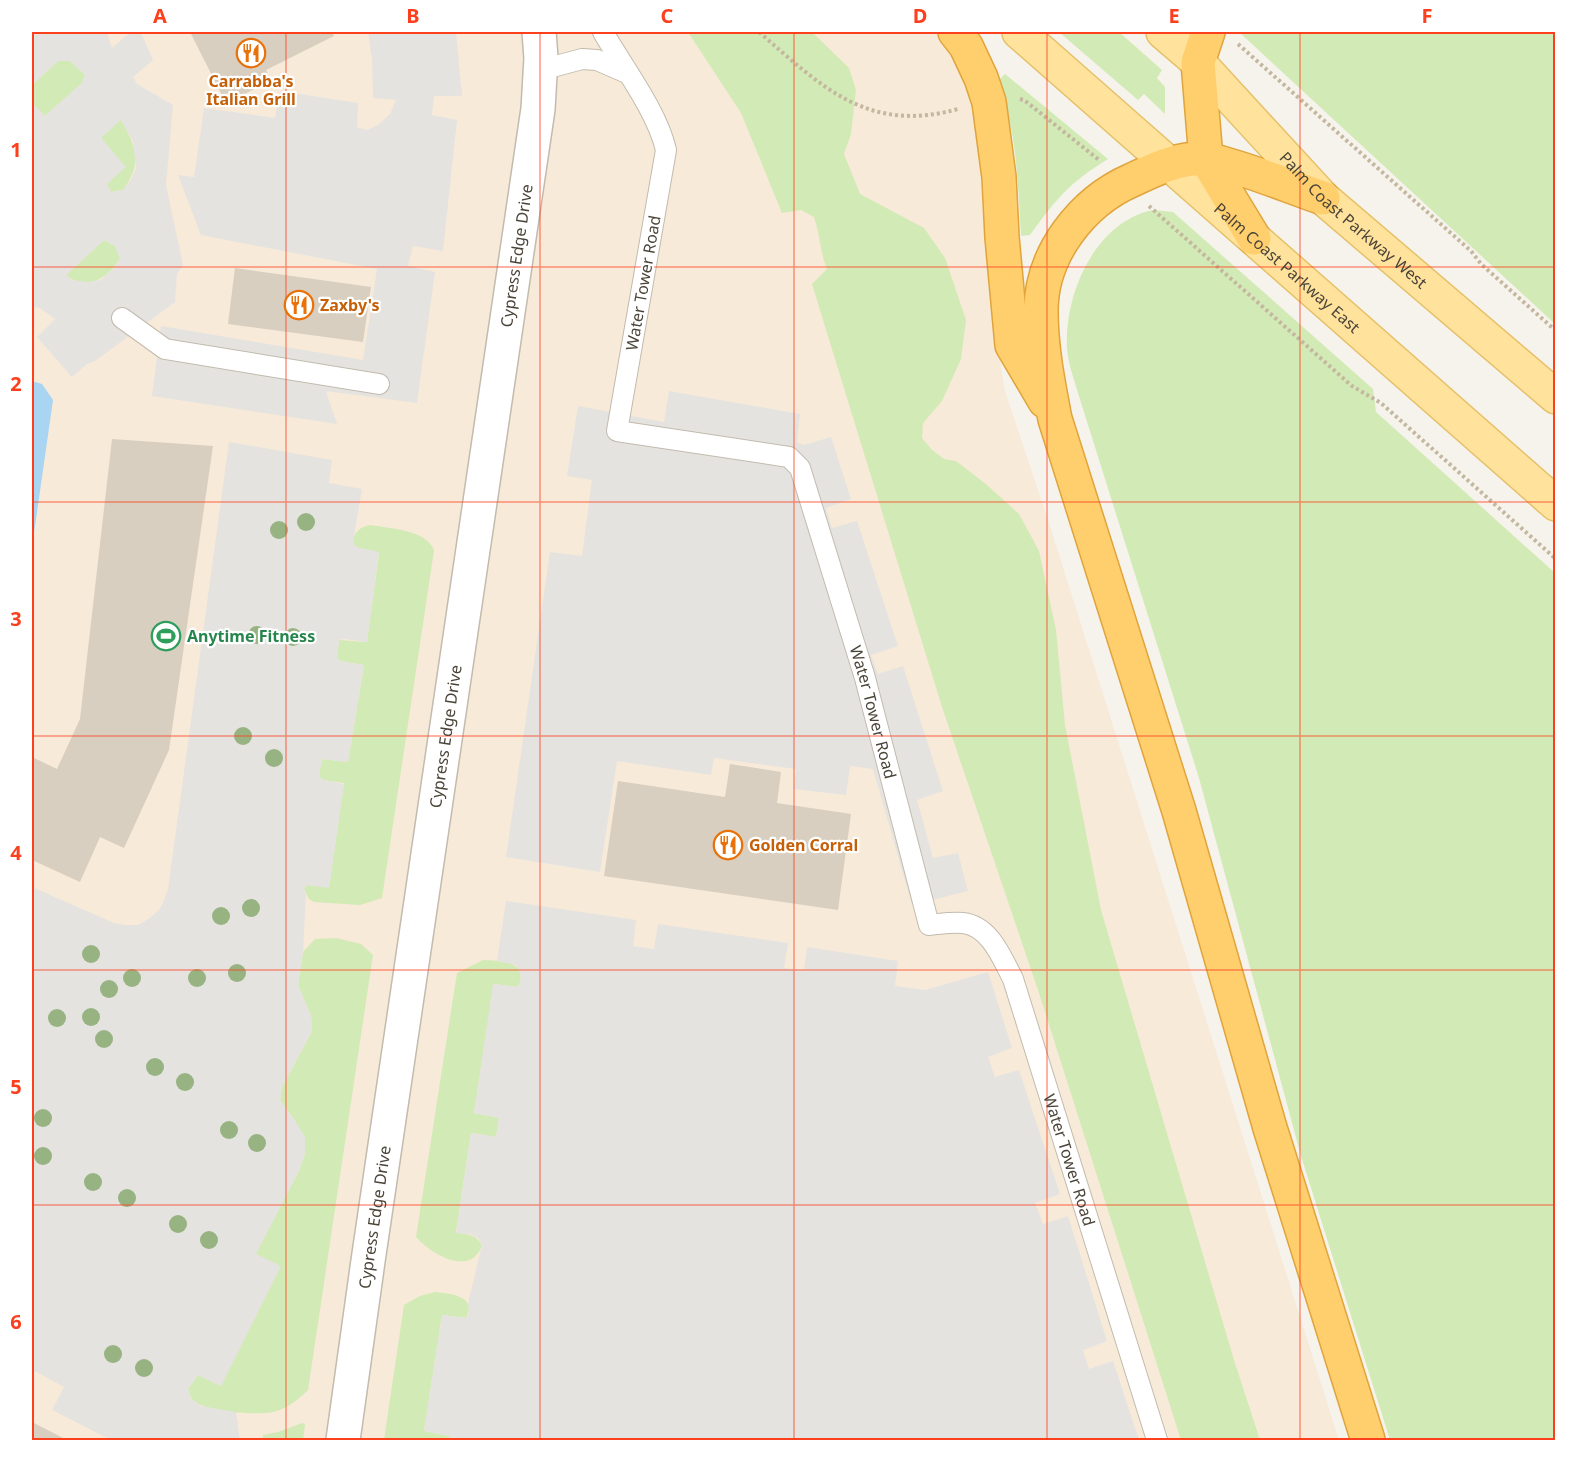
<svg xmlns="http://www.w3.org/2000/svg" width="1587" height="1472" font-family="'Noto Sans',sans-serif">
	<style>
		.commercial { fill: #f7ead8 }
		.green { fill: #d2eab5 }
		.parking { fill: #e5e3e0; fill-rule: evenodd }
		.water { fill: #a9d4f2 }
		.building { fill: #d8cfc1 }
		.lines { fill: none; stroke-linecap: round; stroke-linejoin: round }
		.service-casing { stroke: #c2bbae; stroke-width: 22 }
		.minor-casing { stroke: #c2bbae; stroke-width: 36 }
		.primary-casing { stroke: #e6c16a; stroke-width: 36 }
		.motorway-casing { stroke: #e0a43c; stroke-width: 36 }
		.path { stroke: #c4b79f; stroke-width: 4; stroke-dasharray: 3 3; stroke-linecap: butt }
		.service { stroke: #fff; stroke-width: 20 }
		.minor { stroke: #fff; stroke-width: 33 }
		.primary { stroke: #ffe39c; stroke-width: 33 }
		.motorway { stroke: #ffcf6e; stroke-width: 33 }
		.tree { fill: #97b381 }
		.grid { fill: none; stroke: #fc3f1d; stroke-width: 1.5; stroke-opacity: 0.55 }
		.labels { text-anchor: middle; stroke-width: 4.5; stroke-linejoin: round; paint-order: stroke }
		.food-label { font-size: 16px; font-weight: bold; fill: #c56008; stroke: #fff; text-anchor: start }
		.street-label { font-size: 16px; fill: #4b4439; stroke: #fff }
		.leisure-label { font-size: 16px; font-weight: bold; fill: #27864d; stroke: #fff; text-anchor: start }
		.neatline { fill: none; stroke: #fc3f1d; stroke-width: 2 }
		.grid-label { font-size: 20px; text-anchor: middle; font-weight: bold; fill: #fc3f1d }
	</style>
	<rect width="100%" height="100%" fill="#f6f3ec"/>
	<path class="commercial" d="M32,32h904l30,42 11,55 13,175 15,87 43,129 291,920h-1307z"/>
	<g class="green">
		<path d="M688,32h122l5,3 34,33 7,22 -5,44 -7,20 16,40 64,34 21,30 21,62 -5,39 -19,42 -19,22 -1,15 10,12 12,9 12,2 31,24 32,29 20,37 17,79 9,95 36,185 133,450 26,80h-79l-142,-447 -97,-286 -130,-423 15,-15c-7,-17 -7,-35 -13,-52l-13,-7 -19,3 -41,-100z"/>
		<path d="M1059,32h60l43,38 -5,8 8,9v27l-21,-20 -6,6z"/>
		<path d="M1239,32h316v292z"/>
		<path d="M58,61h12l15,14 -3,8 -37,33 -13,-13v-18z"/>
		<path d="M1005,74l103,85c-39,24 -52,40 -78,76l-9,1c-3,-52 -4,-106 -23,-155z"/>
		<path d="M121,119c15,28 22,44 2,71l-12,2 -5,-8 -6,-46z"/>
		<path d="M1153,210l20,2 200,177 3,23 179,161v867h-165l-89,-284 -102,-378 -121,-385c-4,-14 -10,-30 -11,-45 -3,-54 28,-126 86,-138z"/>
		<path d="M104,240l11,6 5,12c-11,20 -34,34 -54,17z"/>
		<path d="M371,525c20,4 54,4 63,25l-52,348 -22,7 -46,-3 -5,-3 -5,-10 3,-4 22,2 15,-104 -22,-3 -3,-4 3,-17 26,3 16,-97 -24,-4 -3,-3 2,-18 28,2 12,-89 -23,-6 -4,-5c3,-11 8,-15 19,-17z"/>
		<path d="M336,938l25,6 12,11 -65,435c-9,9 -19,17 -31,21 -18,5 -68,2 -83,-10 -4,-3 -4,-7 -6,-12l10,-14 23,11 59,-120 -25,-12 44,-83 6,-18 -9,-31 -16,-22 2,-13 30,-56 -1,-15 -13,-31 5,-33 12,-13z"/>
		<path d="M483,960c18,1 47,1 35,27l-24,-3 -20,129 25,5 -3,19 -25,-4 -15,99c11,3 20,2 26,13 -11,33 -51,9 -66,-8l41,-264z"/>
		<path d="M435,1292c14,1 43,4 31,26l-24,-3 -18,116 26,5 -1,4h-65l20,-135 16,-9z"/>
		<path d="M302,1423l3,1 -2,16h-37l-3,-1v-4l15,-3z"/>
	</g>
	<g class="parking">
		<path d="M34,32h74v5l4,11 19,-16h6l5,3 11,25 -20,17 4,7 36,21 -7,80 17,80 -6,9 -2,28 -80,59 -8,3 -15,13 -35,-40 18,-18 -15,-11 -8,-1v-204l13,13 37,-33 3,-8 -15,-14h-12l-26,24v-49zM121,120l12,21 3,27 -4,10 -9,12 -12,2 -4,-8 19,-17 -25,-29zM104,240l11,6 5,12 -5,9 -14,13 -13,2 -16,-2 -6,-5z"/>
		<path d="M368,32h88l6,64h-28l-2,19 25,5 -14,131 -30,-5 -5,20 27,6 -18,131 -91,-12 11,33 -185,-28 9,-70 202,34 14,-91 -176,-34 -23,-60 16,2 10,-69 71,10 5,-27 78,12 -1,24 10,3 11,-5 12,-11 6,-14 -23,-2 -1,-39z"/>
		<path d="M669,391l131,23 -3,28 7,3 27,-8 20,62 -25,9 6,20 25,-7 41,125 -27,9 7,19 25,-8 40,125 -26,9 16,58 25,-5 10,38 -56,14 -39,-136 -23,-3 -4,29 -52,-6 2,-20 -82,-11 -3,17 -94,-14 -17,111 -94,-15 44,-305 32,4 10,-76 -25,-4 11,-70 86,16z"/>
		<path d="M229,442l103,18 -3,23 33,6 -9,53 3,5 23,5 -12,90 -22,-3 -6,1 -2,18 3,3 24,4 -16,97 -26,-3 -3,17 4,4 21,4 -15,104 -22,-3 -3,4 2,5 -3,58 -5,33 13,31 1,15 -30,56 -2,13 16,22 9,15v16l-6,18 -43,83 25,12 -60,120 -23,-11 -10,14 3,10 10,7 35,6 4,28h-129l-59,-30 12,-23 -29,-16 -3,6v-490l82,36 10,2h14l12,-7 9,-8 5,-10 4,-11z"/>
		<path d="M506,901l130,19 -3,26 21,3 4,-25 130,19 -4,25 20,2 3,-23 91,14 -3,25 30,4 63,-18 24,76 -24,9 7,20 24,-7 41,124 -25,9 8,21 25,-8 39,125 -24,9 6,19 24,-8 26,79h-689v-4l-26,-5 18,-116 24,3 3,-5 -1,-10 14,-58 -4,-7 -8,-4 -14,-1 15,-100 25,4 3,-19 -25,-5 19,-129 25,3 3,-7 -1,-7 -4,-8 -19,-4z"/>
	</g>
	<path class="water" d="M32,381l10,3 11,16 -21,147z"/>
	<g class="building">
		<path d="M190,32h142l2,4 -68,34 5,11 -45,22z"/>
		<path d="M235,268l136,19 -8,55 -135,-18z"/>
		<path d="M112,439l101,7 -44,304 -45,98 -24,-11 -20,45 -48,-22v-103l25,12 23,-50z"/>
		<path d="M730,764l51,8 -4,31 74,11 -13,96 -234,-34 14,-95 107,16z"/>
		<path d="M32,1422l35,18h-35z"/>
	</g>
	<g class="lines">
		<g class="service-casing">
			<g id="service">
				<path id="s1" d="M603,32c20,35 54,79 63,118l-49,281 172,26 11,11 65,210 64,247c11,-1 23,-3 34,-2 27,3 39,35 50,56l144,461"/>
				<path d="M541,70l41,-11 15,1 30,13"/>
				<path d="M122,318l43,31 214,35"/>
			</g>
		</g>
		<g class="minor-casing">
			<g id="minor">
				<path id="s2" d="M343,1440l25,-179 170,-1152 3,-51 -2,-26"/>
			</g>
		</g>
		<g class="primary-casing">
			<g id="primary">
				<path id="s3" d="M1019,32l537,472"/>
				<path id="s4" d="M1163,32l35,30 125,136 233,199"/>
			</g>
		</g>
		<g class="motorway-casing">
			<g id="motorway">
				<path d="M955,32l11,14 15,32 8,24 10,75 3,60 10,108 33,56"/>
				<path d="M1208,32l-10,30 8,97 48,79"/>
				<path d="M1323,198c-32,-11 -63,-24 -95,-33 -7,-2 -15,-5 -22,-6 -26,-2 -51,10 -74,21 -50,22 -91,74 -91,131 0,36 7,72 14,108l124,392 91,317 98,312"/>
			</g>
		</g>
		<g class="path">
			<path d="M759,32c63,55 109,102 199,77"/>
			<path d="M1238,44l233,207 10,13 75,67"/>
			<path d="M1020,99l4,1 75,60"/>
			<path d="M1149,206l203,180 29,17 175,156"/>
		</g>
		<use href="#service" class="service"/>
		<use href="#minor" class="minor"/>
		<use href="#primary" class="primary"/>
		<use href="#motorway" class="motorway"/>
	</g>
	<g class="tree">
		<circle cx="306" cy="522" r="9"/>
		<circle cx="279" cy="530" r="9"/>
		<circle cx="257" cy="635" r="9"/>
		<circle cx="293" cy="637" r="9"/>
		<circle cx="243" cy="736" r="9"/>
		<circle cx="274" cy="758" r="9"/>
		<circle cx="251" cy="908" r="9"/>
		<circle cx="221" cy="916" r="9"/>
		<circle cx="91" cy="954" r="9"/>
		<circle cx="237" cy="973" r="9"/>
		<circle cx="132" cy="978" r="9"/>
		<circle cx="197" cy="978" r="9"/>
		<circle cx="109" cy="989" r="9"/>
		<circle cx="91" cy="1017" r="9"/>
		<circle cx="57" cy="1018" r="9"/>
		<circle cx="104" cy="1039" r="9"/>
		<circle cx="155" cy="1067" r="9"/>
		<circle cx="185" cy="1082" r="9"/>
		<circle cx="43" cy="1118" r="9"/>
		<circle cx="229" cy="1130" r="9"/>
		<circle cx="257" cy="1143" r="9"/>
		<circle cx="43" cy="1156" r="9"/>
		<circle cx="93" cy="1182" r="9"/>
		<circle cx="127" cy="1198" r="9"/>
		<circle cx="178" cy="1224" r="9"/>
		<circle cx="209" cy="1240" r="9"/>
		<circle cx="113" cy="1354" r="9"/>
		<circle cx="144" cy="1368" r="9"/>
	</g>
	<path class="grid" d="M286,32v1408M540,32v1408M794,32v1408M1047,32v1408M1300,32v1408M32,267h1524M32,502h1524M32,736h1524M32,970h1524M32,1205h1524"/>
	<defs>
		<g id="restaurant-ring" transform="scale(1.5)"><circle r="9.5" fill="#fff" stroke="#e8710a" stroke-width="1.5"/><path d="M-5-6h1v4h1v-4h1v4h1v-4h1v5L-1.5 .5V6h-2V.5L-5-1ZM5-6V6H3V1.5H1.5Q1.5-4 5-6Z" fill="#e8710a"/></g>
		<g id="stadium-ring" transform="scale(1.5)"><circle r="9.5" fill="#fff" stroke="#2e9e5b" stroke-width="1.5"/><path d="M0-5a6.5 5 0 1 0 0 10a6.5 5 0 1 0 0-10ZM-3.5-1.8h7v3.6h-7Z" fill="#2e9e5b"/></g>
	</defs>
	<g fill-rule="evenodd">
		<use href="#restaurant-ring" x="251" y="53"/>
		<use href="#restaurant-ring" x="299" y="305"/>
		<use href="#stadium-ring" x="166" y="636"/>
		<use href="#restaurant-ring" x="728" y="845"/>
	</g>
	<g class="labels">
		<g class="food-label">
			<text x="251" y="87" text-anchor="middle">Carrabba's<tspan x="251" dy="18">Italian Grill</tspan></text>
			<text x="320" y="311">Zaxby's</text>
			<text x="749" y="851">Golden Corral</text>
		</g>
		<g class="street-label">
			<text dy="6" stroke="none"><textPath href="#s4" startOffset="268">Palm Coast Parkway West</textPath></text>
			<text dy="6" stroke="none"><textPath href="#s2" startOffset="1197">Cypress Edge Drive</textPath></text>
			<text dy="6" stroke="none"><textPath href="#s3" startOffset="357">Palm Coast Parkway East</textPath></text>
			<text transform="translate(643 283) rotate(-80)" y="6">Water Tower Road</text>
			<text dy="6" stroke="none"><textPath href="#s1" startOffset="864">Water Tower Road</textPath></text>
			<text dy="6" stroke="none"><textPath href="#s2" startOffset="711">Cypress Edge Drive</textPath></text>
			<text dy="6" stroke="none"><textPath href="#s1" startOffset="1386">Water Tower Road</textPath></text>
			<text dy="6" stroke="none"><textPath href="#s2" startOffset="225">Cypress Edge Drive</textPath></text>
		</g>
		<g class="leisure-label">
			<text x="187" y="642">Anytime Fitness</text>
		</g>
	</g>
	<rect width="1587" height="1472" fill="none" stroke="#ffffff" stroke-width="66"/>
	<rect x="33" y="33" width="1521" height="1406" class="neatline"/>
	<g class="grid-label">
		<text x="160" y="23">A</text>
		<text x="413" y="23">B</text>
		<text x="667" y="23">C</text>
		<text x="920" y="23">D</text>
		<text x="1174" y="23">E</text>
		<text x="1427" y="23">F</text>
		<text x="16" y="157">1</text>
		<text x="16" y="391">2</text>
		<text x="16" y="626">3</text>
		<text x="16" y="860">4</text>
		<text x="16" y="1094">5</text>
		<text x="16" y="1329">6</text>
	</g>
</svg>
